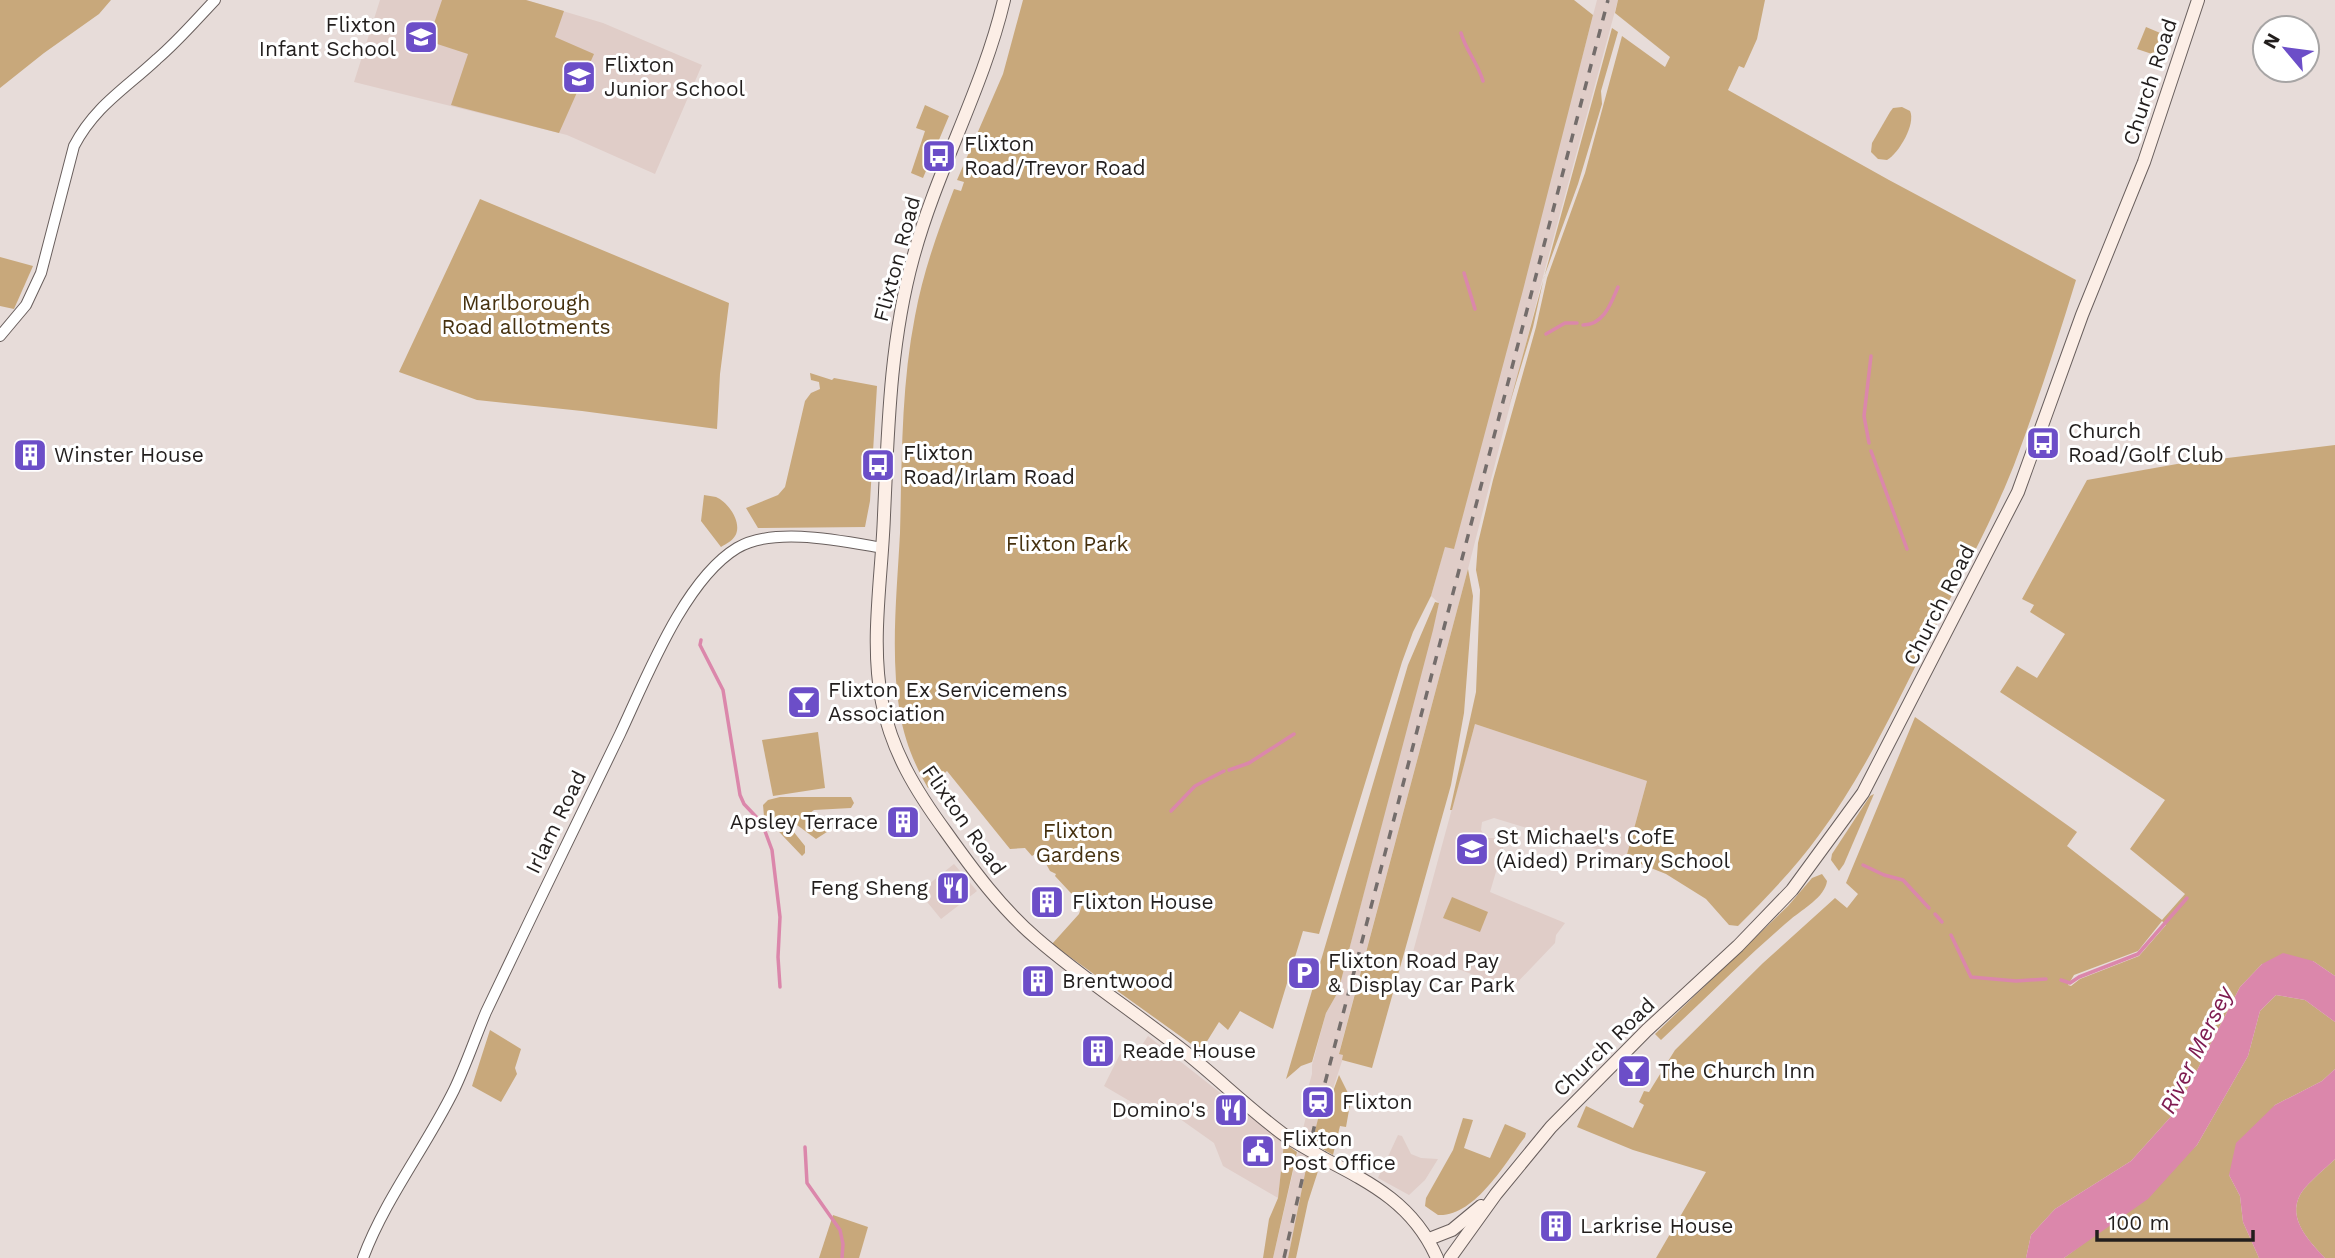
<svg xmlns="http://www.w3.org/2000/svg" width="2335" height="1258" font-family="'Work Sans',sans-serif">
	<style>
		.built { fill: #e0cdc8 }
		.green { fill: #c8a87b; fill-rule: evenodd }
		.water { fill: #db87ab }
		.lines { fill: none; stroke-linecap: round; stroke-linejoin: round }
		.stream { stroke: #db87ab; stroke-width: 3.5 }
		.tertiary-casing { stroke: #695f5d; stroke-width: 12 }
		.secondary-casing { stroke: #695f5d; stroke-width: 14 }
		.tertiary { stroke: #fff; stroke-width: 10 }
		.secondary { stroke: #fceee6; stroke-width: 12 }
		.rail { stroke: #746d6b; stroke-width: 3.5; stroke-dasharray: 9 9; stroke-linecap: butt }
		.secondary-bridge-casing { stroke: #695f5d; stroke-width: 14; stroke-linecap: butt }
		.secondary-bridge { stroke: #fceee6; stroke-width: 12 }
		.labels { text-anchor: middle; stroke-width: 6; stroke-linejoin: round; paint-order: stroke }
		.poi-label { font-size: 21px; fill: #221e1d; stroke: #fff; text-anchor: start }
		.street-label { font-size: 21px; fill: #221e1d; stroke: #fff }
		.park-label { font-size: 21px; fill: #46310f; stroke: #fff }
		.water-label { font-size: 23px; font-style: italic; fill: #7e1b50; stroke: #fff }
	</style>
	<rect width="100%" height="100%" fill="#e7dcd9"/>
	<g class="built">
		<path d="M380,0h146l77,23 99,42 -47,109 -88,-39 -213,-53z"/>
		<path d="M1597,0h21l-73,269 -77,300 -129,484 5,2 -20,61h-5l-31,142h-15l34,-146 -5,-2 10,-36v-9l14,-52 12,-21 101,-389 -8,-7 14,-50 9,2z"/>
		<path d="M1475,724l172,57 -21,77 -132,-40 -12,4 -1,8 5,8h20l-16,54 75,31 -9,12 -1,8 -44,46 -98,-37z"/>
		<path d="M954,864l23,27 -36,28 -22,-27z"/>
		<path d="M1148,1036l136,107 -6,55 -55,-32 -9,-23 -48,-34 -21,1 -41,-24 16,-32 12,6z"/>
		<path d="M1398,1135l4,1 9,18 10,4 17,1 -13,21 -16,15 -31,-17z"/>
	</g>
	<g class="green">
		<path d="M0,0h111l-12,14 -55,39 -44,35z"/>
		<path d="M442,0h84l38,11 -9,26 39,17 -35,79 -108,-28 17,-51 -40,-13z"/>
		<path d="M1023,0h551l19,15 -70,275 -69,259 -9,-2 -14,49 -18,36 -11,30 -83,272 -16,-3 -30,98 -33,-18 -12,19 -9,-8 -18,29 -149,-107 27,-30 3,-9 -27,-29 1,-2 -6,-3 -11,-20 -7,5 -7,-8 -15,1 -63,-78 -19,17c-14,-24 -23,-47 -28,-74 -10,-59 -3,-122 0,-181 2,-72 1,-146 15,-217 8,-44 23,-85 39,-127l7,2 3,-9 -7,-2 46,-106z"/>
		<path d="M1618,0h147l-8,39 -13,29 -5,-2 -11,24 161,90 187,100c-19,62 -39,124 -62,185 -24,61 -56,118 -86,176 -33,66 -65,135 -109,194 -24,33 -52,62 -81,91l-9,-1 -23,-26 -40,-25 -40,-16 21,-77 -172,-57 -23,86h-2l26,-118 4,-102 -4,-20 2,-27 15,-63 43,-153 11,-49 38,-105 37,-137 43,31 5,-10 -55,-44z"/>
		<path d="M2146,27l19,8 3,4 -4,19 -27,-9z"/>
		<path d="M1612,28l6,4 -17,59 1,13 -24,80 -34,93 -11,50 -24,79z"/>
		<path d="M925,105l24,11 -26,62 -12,-5 14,-42 -9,-3z"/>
		<path d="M1902,107l8,4c6,13 -11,42 -23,49l-9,-1 -7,-7 1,-9 18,-31 3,-4z"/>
		<path d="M480,199l249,104 -9,71 -3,55 -135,-18 -105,-11 -78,-28z"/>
		<path d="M0,257l33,9 -19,43 -14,-3z"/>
		<path d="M810,373l22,7 2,-2 43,8 -7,115 -5,26 -107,1 -12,-20 32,-13 7,-8 20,-86 6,-8 9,-4 -1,-7 -8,-2z"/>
		<path d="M2335,445v531l-22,-15 -51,3 -22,23 -64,124 -45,50 -76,48 -24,26 -5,23h-370l50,-86 -73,-22 -56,-23 9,-21 47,22 11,-23 -5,-3 5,-11 5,1 26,-42 88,-87 72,-65 12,10 11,-14 -12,-11 69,-166 162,115 -10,14 95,74 23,-26 -55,-45 35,-49 -165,-108 17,-26 20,12 28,-44 -35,-22 4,-7 -12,-6 65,-119 90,-16zM2162,921l4,4 -27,31 -59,23 -9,7 -3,-1 6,-10 64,-24z"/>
		<path d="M704,495c4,1 8,1 12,2 12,5 27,26 19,39 -3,5 -9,8 -14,11l-20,-26z"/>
		<path d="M1468,569l5,27 -9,117 -13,72 -79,283 -30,-8 1,-5 -4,-1z"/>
		<path d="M1435,602l4,1 -6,27 -95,362 -12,21 -14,49 -11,4 -15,13 122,-414z"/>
		<path d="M818,732l7,56 -52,8 -11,-56z"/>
		<path d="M1874,794l-30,70 -5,7 -8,-11 1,-6 38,-58z"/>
		<path d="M780,797h71l3,6 -3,5 -37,2 -8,6 4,7 22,3 -2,4 -14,9 -19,-14 -4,6 12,15v7l-3,3 -38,-40 -1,-11 5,-5z"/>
		<path d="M1822,874l5,7c-2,16 -24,28 -36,38 -45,38 -87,81 -130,121l-6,-6 133,-128 24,-28z"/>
		<path d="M1452,897l36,15 -8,20 -37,-14z"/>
		<path d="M2276,995l29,5 30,22v47l-13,12 -47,24 -46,70 11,21 3,26 16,36h-195l32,-24 101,-89 51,-89 12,-45z"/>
		<path d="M490,1030l31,19 -6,19 2,6 -16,28 -29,-16z"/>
		<path d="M1339,1075l12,24 -5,28 -6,-1 -7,29 -21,-12 7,-28 5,1z"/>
		<path d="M1463,1118l10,2 -9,28 26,10 15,-34 21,9 -1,4c-20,26 -50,80 -87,78l-13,-9 1,-8 27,-48z"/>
		<path d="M1284,1143l13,9 -24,106h-10l6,-39 9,-21z"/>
		<path d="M1308,1159l12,6 -12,37 -12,56h-8z"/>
		<path d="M2335,1159v99h-10c-15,-16 -38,-39 -25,-63 6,-11 26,-27 35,-36z"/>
		<path d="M833,1215l35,12 -9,31h-40z"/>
	</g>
	<g class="water">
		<path d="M2283,953l30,8 22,15v46l-30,-22 -29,-5 -16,16 -12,45 -51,89 -49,54 -84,59h-38l5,-23 24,-26 76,-48 45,-50 64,-124 22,-23z"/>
		<path d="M2335,1069v90c-9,9 -29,25 -35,36 -13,24 10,47 25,63h-66l-16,-36 -3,-26 -11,-21 7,-32 39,-38 47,-24z"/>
	</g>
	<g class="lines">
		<g class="stream">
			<path d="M1461,33c5,18 17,30 22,48"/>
			<path d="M1464,273l11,36"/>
			<path d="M1583,325c21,0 28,-22 35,-38"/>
			<path d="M1546,334l19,-11h12"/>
			<path d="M1869,443l-5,-27 7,-60"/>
			<path d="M1871,451l36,98"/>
			<path d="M701,640l-1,5 23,45 17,105 4,9 18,19 10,27 8,67 -2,40 2,30"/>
			<path d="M1229,770l20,-7 45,-29"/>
			<path d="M1171,811l24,-25 29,-15"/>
			<path d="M1863,865l21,10 19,5 26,28"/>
			<path d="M1935,914l7,8"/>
			<path d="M1951,935l20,42 45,4 30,-2"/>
			<path d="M2061,980l9,3 9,-6 59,-23 49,-56"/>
			<path d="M805,1147l2,36 33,47 3,14 -1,14"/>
		</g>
		<g class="tertiary-casing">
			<g id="tertiary">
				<path d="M0,336l26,-31 15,-32 33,-127c21,-40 51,-57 83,-87 21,-18 39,-39 58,-59"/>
				<path d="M363,1258c22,-59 63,-111 91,-168 12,-25 21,-52 32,-78 44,-93 89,-185 134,-278 26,-55 64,-154 117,-186 37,-22 105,-7 146,0"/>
			</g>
		</g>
		<g class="secondary-casing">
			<g id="secondary">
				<path d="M1004,0c-21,89 -67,169 -91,258 -23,84 -25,170 -29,257 -2,61 -14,127 -2,187 10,50 34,89 64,130 27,38 55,76 90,106 47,41 100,75 149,114 34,27 66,59 102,85"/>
				<path d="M1323,1158c50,26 91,47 114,100"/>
				<path d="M1429,1239l23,-9 29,-24"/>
				<path d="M1450,1258l46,-64 55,-67 96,-97 91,-84 54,-56 71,-97 155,-301 64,-177 62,-153 54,-162"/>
			</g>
		</g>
		<use href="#tertiary" class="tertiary"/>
		<use href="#secondary" class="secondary"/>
		<path class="rail" d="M1284,1258l36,-156 288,-1102"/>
		<g class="secondary-bridge-casing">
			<path id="secondary-bridge" d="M1287,1137l36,21"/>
		</g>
		<use href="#secondary-bridge" class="secondary-bridge"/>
	</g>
	<defs>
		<g id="school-square" transform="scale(1.75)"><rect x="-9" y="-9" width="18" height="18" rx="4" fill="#6c4ec8" stroke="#fff"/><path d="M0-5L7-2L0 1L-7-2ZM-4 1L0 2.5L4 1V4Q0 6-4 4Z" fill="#fff"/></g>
		<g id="bus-square" transform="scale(1.75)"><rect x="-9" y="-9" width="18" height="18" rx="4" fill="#6c4ec8" stroke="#fff"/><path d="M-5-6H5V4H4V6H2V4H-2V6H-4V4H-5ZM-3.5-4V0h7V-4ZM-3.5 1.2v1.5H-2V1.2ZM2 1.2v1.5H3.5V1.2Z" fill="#fff"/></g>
		<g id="building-square" transform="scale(1.75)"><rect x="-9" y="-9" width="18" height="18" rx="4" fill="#6c4ec8" stroke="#fff"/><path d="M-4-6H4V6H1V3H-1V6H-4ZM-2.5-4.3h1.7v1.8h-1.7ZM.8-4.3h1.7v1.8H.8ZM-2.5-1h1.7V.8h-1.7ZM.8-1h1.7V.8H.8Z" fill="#fff"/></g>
		<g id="bar-square" transform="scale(1.75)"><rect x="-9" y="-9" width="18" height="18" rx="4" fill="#6c4ec8" stroke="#fff"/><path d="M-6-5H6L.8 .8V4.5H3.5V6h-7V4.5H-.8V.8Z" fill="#fff"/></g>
		<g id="restaurant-square" transform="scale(1.75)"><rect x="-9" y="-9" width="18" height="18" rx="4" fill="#6c4ec8" stroke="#fff"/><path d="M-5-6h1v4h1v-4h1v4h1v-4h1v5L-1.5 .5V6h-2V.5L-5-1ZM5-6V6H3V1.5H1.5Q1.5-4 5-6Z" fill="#fff"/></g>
		<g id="parking-square" transform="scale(1.75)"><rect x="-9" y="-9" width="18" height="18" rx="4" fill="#6c4ec8" stroke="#fff"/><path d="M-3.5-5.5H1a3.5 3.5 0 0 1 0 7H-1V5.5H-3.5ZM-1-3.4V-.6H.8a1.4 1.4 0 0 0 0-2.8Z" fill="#fff"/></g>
		<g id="station-square" transform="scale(1.75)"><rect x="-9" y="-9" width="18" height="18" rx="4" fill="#6c4ec8" stroke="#fff"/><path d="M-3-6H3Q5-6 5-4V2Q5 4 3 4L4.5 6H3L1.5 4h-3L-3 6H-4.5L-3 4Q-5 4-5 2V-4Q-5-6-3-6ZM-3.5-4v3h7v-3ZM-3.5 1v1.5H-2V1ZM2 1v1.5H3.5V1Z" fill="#fff"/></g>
		<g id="civic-square" transform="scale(1.75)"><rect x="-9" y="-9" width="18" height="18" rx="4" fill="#6c4ec8" stroke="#fff"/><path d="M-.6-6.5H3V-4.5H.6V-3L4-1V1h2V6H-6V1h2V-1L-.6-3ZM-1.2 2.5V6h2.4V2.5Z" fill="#fff"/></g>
	</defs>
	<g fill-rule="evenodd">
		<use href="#school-square" x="421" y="37"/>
		<use href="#school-square" x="579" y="77"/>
		<use href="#bus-square" x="939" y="156"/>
		<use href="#bus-square" x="2043" y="443"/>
		<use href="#building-square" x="30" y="455"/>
		<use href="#bus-square" x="878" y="465"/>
		<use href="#bar-square" x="804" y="702"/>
		<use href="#building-square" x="903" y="822"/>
		<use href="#school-square" x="1472" y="849"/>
		<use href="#restaurant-square" x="953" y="888"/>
		<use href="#building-square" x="1047" y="902"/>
		<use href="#parking-square" x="1304" y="973"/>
		<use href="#building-square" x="1038" y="981"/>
		<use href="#building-square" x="1098" y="1051"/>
		<use href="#bar-square" x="1634" y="1071"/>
		<use href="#station-square" x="1318" y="1102"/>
		<use href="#restaurant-square" x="1231" y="1110"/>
		<use href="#civic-square" x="1258" y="1151"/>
		<use href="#building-square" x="1556" y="1226"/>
	</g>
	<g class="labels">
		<g class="poi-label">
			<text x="396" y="32" text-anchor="end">Flixton<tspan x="396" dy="24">Infant School</tspan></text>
			<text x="604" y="72">Flixton<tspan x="604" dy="24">Junior School</tspan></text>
			<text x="964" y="151">Flixton<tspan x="964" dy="24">Road/Trevor Road</tspan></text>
			<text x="2068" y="438">Church<tspan x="2068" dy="24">Road/Golf Club</tspan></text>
			<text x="903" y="460">Flixton<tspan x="903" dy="24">Road/Irlam Road</tspan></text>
			<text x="54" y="462">Winster House</text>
			<text x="828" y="697">Flixton Ex Servicemens<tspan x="828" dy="24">Association</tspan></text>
			<text x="878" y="829" text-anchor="end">Apsley Terrace</text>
			<text x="1496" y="844">St Michael's CofE<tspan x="1496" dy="24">(Aided) Primary School</tspan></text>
			<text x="928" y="895" text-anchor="end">Feng Sheng</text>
			<text x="1072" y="909">Flixton House</text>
			<text x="1328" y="968">Flixton Road Pay<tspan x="1328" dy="24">&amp; Display Car Park</tspan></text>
			<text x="1062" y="988">Brentwood</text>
			<text x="1122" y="1058">Reade House</text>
			<text x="1658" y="1078">The Church Inn</text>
			<text x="1342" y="1109">Flixton</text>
			<text x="1206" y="1117" text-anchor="end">Domino's</text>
			<text x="1282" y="1146">Flixton<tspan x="1282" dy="24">Post Office</tspan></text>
			<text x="1580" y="1233">Larkrise House</text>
		</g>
		<g class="street-label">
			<text transform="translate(2150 82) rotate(-72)" y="7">Church Road</text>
			<text transform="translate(897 259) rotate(-75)" y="7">Flixton Road</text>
			<text transform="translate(1939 605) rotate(-63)" y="7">Church Road</text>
			<text transform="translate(964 820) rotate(55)" y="7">Flixton Road</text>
			<text transform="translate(556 822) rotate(-64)" y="7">Irlam Road</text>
			<text transform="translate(1604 1047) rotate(-44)" y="7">Church Road</text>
		</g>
		<g class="park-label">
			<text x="526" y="310">Marlborough<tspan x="526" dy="24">Road allotments</tspan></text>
			<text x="1067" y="551">Flixton Park</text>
			<text x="1078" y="838">Flixton<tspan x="1078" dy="24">Gardens</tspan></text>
		</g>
		<g class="water-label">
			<text transform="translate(2196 1050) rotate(-64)" y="8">River Mersey</text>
		</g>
	</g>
	<g transform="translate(2286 49) rotate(299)"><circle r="33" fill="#ffffff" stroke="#a7a5a5" stroke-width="2"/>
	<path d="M0-5L12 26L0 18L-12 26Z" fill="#6c4ec8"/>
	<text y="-10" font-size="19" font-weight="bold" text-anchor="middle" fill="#221e1d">N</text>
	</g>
	<path d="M2097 1230v10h156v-10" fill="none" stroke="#221e1d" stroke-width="3.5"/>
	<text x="2108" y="1230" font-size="21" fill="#221e1d" stroke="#ffffff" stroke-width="5" paint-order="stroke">100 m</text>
</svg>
